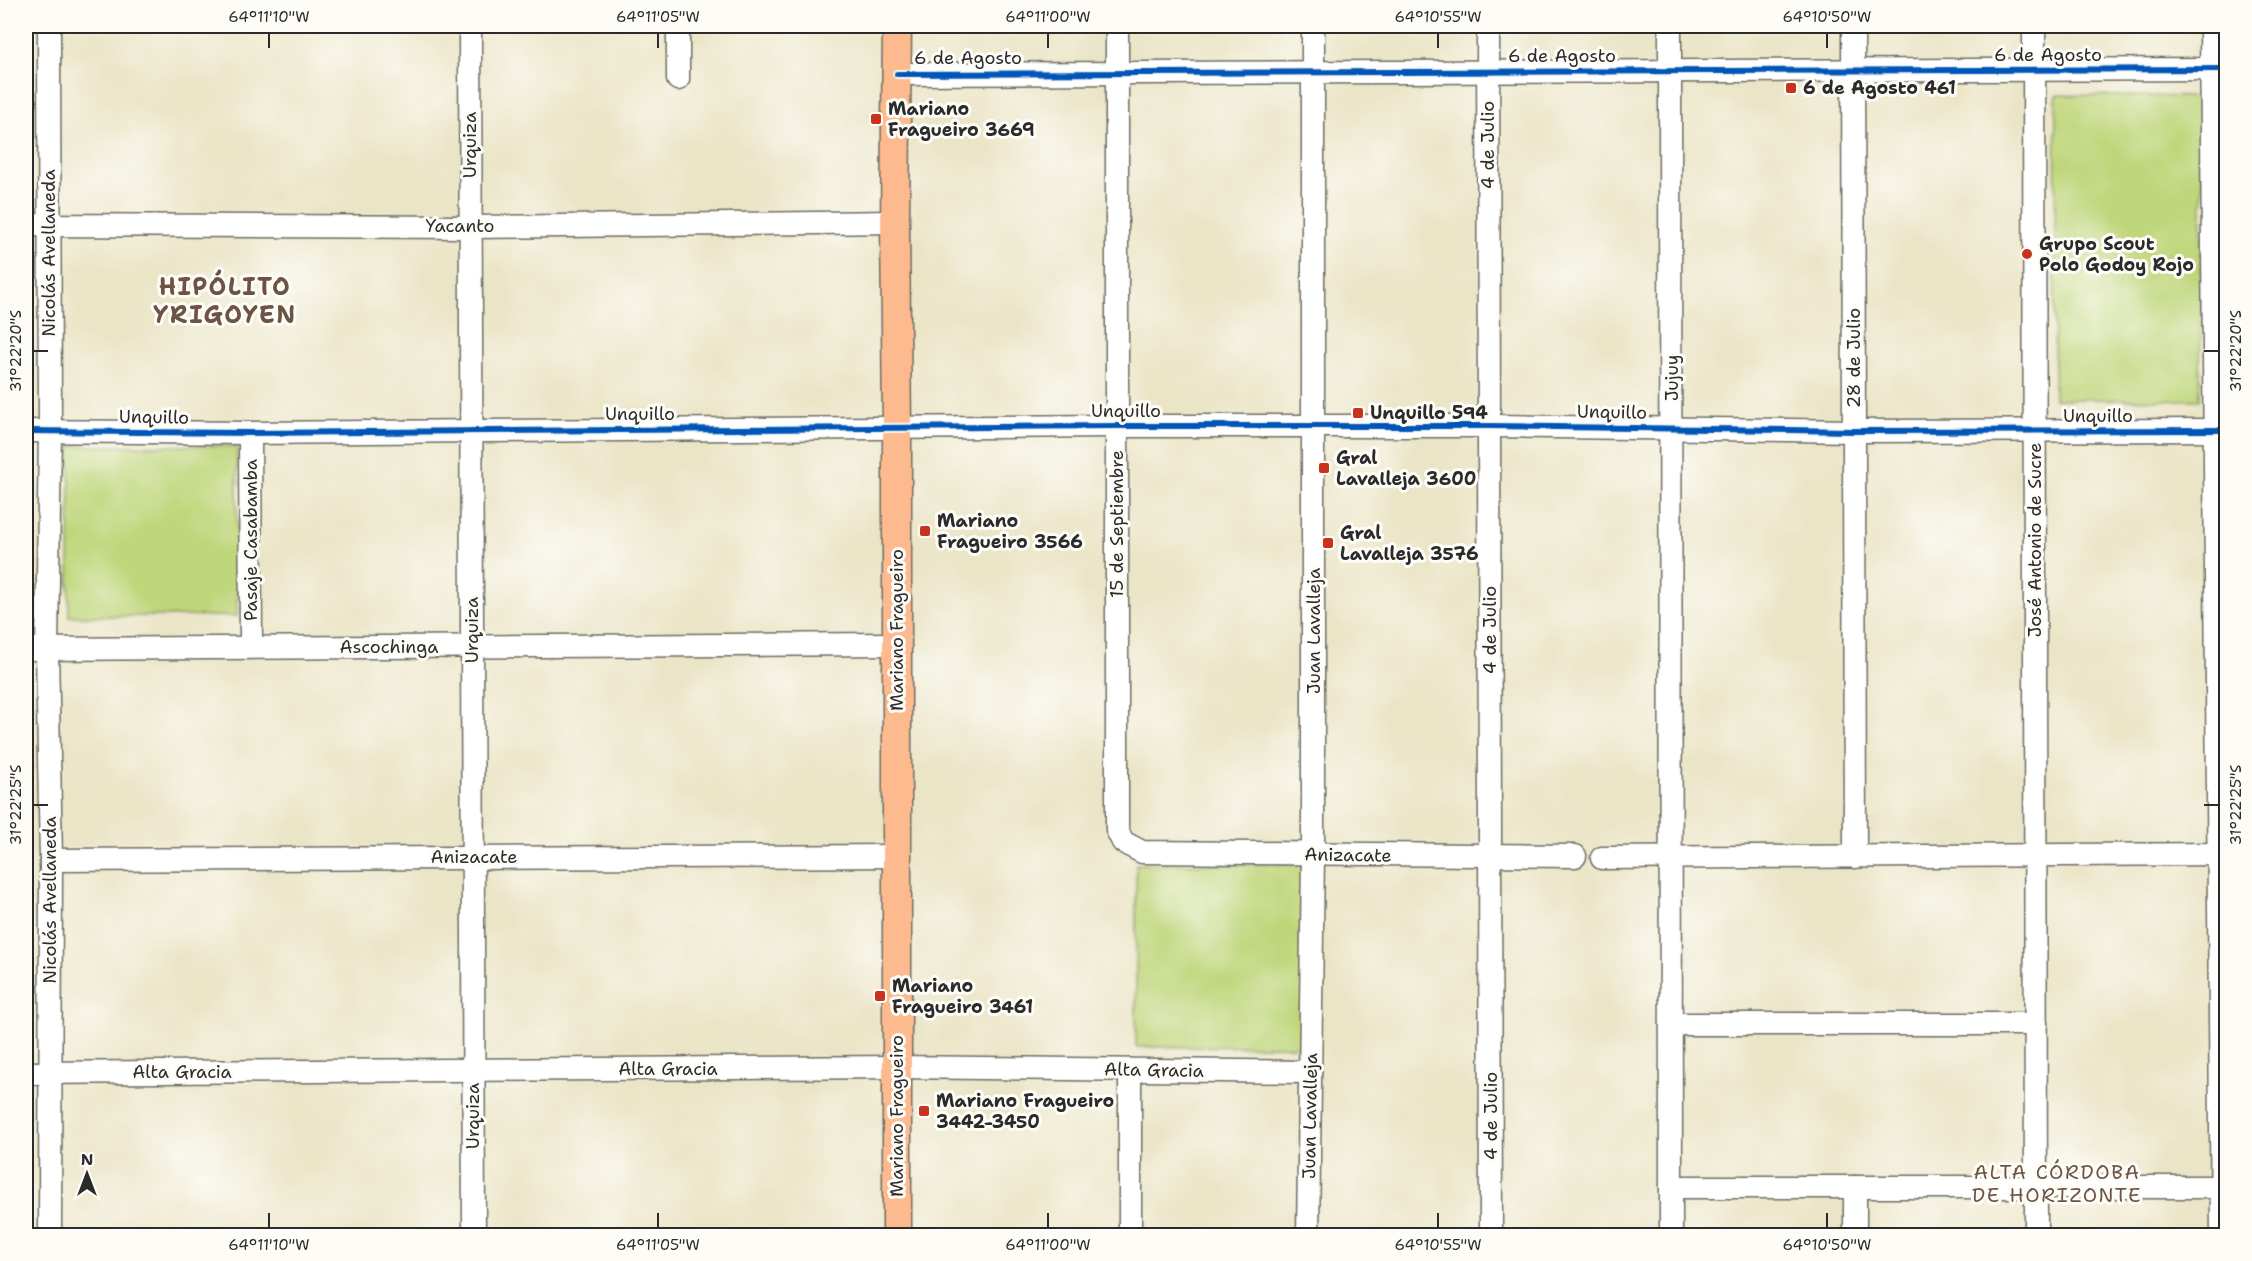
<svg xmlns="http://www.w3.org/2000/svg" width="2252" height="1261" font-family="'Shantell Sans',sans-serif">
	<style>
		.green { fill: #bfd67a; stroke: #758052; stroke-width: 1.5 }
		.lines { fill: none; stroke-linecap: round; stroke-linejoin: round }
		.minor-casing { stroke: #6e6c62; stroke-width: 25 }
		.major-casing { stroke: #6e6c62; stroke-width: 31 }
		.minor { stroke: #fff; stroke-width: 22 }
		.major { stroke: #fcba8e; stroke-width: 28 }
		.cycleway-casing { stroke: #fdfcf7; stroke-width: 10 }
		.cycleway { stroke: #0057b8; stroke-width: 6 }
		.ticks { fill: none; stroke: #2b2b2b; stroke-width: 2 }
		.poi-dot { fill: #c8321e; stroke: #fdfcf7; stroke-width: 2 }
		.labels { text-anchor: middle; stroke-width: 6; stroke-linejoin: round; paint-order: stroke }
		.street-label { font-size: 18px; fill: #2b2b2b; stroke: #fdfcf7 }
		.poi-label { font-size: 18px; font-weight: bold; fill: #2b2b2b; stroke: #fdfcf7; text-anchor: start }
		.neighbourhood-label { font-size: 20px; letter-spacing: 1.5px; fill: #6c5344; stroke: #fdfcf7 }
		.district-label { font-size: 24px; font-weight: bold; letter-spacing: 1.5px; fill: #6c5344; stroke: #fdfcf7 }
		.neatline { fill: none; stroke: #2b2b2b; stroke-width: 2 }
		.ticks-label { font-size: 15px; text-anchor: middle; fill: #2b2b2b }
	</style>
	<rect width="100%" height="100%" fill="#fdfcf7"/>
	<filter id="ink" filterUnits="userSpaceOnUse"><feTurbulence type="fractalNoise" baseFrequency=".0167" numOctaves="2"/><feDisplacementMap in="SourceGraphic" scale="12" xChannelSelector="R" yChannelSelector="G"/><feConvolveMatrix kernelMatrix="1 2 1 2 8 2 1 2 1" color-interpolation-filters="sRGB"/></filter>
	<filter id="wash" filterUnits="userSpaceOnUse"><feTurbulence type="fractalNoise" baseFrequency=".008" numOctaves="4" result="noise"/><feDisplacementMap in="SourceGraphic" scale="24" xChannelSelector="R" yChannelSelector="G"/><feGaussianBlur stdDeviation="1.35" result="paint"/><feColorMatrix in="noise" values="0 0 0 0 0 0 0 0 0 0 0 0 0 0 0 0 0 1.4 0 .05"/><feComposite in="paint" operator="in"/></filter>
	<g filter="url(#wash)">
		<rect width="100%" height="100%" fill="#ebe5c7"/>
		<g class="green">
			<path d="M2056,95l147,2 -3,303 -146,-1z"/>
			<path d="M70,446h167v170h-168z"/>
			<path d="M1136,864h169l1,182 -170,1z"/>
		</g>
	</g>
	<g filter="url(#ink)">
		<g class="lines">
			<g class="minor-casing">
				<g id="minor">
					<path d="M49,26l1,405 -3,218 4,211 -1,376"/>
					<path d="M470,26l4,1210"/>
					<path d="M678,26v53"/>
					<path d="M1117,26v804l6,12 19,10 433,4"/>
					<path d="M1488,26l3,1210"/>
					<path d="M1670,26l1,1210"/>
					<path d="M1853,26l2,831"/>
					<path d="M2034,26l2,1210"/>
					<path d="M2211,26l11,1210"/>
					<path d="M897,74l1329,-5"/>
					<path d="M26,225l444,2 425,-5"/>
					<path d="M26,431l224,2 866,-7h373l365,5 372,-1"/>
					<path d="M250,433l1,214"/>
					<path d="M26,649l871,-5"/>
					<path d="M1602,858l624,-4"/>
					<path d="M51,860l846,-4"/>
					<path d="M1671,1024h365"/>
					<path d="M1130,1070v166"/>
					<path d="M26,1073l871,-6 413,5"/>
					<path d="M1671,1187h555"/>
					<path d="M1308,1236l5,-381v-829"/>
					<path d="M1855,1236v-49"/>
				</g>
			</g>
			<g class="major-casing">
				<path id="major" d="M897,26l-2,196 2,207v807"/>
			</g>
			<use href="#minor" class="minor"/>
			<use href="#major" class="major"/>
			<g class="cycleway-casing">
				<g id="cycleway">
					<path d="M897,74l1329,-5"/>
					<path d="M26,431l224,2 866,-7h373l365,5 372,-1"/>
				</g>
			</g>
			<use href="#cycleway" class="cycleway"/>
		</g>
	</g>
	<path class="ticks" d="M269,33v15M658,33v15M1048,33v15M1438,33v15M1827,33v15M33,351h15M2204,351h15M33,805h15M2204,805h15M269,1213v15M658,1213v15M1048,1213v15M1438,1213v15M1827,1213v15"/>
	<g class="poi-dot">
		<rect x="1785" y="82" width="12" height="12" rx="3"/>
		<rect x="870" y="113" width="12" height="12" rx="3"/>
		<circle cx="2027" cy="254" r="6"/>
		<rect x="1352" y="407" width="12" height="12" rx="3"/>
		<rect x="1318" y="462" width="12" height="12" rx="3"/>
		<rect x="919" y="525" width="12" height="12" rx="3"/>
		<rect x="1322" y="537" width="12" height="12" rx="3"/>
		<rect x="874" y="990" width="12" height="12" rx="3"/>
		<rect x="918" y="1105" width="12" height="12" rx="3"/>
	</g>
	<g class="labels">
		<g class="street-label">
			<text x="2048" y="61">6 de Agosto</text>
			<text x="1562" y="62">6 de Agosto</text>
			<text x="968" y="64">6 de Agosto</text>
			<text transform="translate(470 145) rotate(-90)" y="6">Urquiza</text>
			<text transform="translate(1488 145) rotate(-90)" y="6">4 de Julio</text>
			<text x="460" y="232">Yacanto</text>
			<text transform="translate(49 253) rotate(-90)" y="6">Nicolás Avellaneda</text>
			<text transform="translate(1854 358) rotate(-90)" y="6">28 de Julio</text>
			<text transform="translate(1672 378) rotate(-90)" y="6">Jujuy</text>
			<text x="1126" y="417">Unquillo</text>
			<text transform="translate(1612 412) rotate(1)" y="6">Unquillo</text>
			<text x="640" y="420">Unquillo</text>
			<text x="2098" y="422">Unquillo</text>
			<text transform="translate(154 417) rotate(1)" y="6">Unquillo</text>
			<text transform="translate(1117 524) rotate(-90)" y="6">15 de Septiembre</text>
			<text transform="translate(251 540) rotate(-90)" y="6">Pasaje Casabamba</text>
			<text transform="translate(2035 540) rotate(-90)" y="6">José Antonio de Sucre</text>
			<text transform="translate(472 630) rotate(-90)" y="6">Urquiza</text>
			<text transform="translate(897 630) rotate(-90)" y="6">Mariano Fragueiro</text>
			<text transform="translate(1490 630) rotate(-90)" y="6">4 de Julio</text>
			<text transform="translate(1314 631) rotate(-90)" y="6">Juan Lavalleja</text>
			<text x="389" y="653">Ascochinga</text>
			<text transform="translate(1348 855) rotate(1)" y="6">Anizacate</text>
			<text x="474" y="863">Anizacate</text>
			<text transform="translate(50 900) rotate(-90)" y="6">Nicolás Avellaneda</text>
			<text x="668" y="1075">Alta Gracia</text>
			<text transform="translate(1154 1070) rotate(1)" y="6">Alta Gracia</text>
			<text x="182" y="1078">Alta Gracia</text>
			<text transform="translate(473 1116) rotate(-90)" y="6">Urquiza</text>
			<text transform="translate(897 1116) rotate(-90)" y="6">Mariano Fragueiro</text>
			<text transform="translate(1310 1116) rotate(-89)" y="6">Juan Lavalleja</text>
			<text transform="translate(1491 1116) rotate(-90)" y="6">4 de Julio</text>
		</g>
		<g class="poi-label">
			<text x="1803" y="94">6 de Agosto 461</text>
			<text x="888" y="115">Mariano<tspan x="888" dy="21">Fragueiro 3669</tspan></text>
			<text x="2039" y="250">Grupo Scout<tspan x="2039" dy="21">Polo Godoy Rojo</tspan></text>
			<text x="1370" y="419">Unquillo 594</text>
			<text x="1336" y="464">Gral<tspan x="1336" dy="21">Lavalleja 3600</tspan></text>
			<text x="937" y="527">Mariano<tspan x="937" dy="21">Fragueiro 3566</tspan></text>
			<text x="1340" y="539">Gral<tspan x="1340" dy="21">Lavalleja 3576</tspan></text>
			<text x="892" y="992">Mariano<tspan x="892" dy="21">Fragueiro 3461</tspan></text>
			<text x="936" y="1107">Mariano Fragueiro<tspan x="936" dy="21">3442-3450</tspan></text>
		</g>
		<g class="neighbourhood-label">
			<text x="2057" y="1179">ALTA CÓRDOBA<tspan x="2057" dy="23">DE HORIZONTE</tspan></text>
		</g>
		<g class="district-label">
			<text x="225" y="295">HIPÓLITO<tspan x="225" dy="28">YRIGOYEN</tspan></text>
		</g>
	</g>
	<rect width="2252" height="1261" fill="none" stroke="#fdfcf7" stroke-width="66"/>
	<g transform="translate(87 1174)" stroke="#fdfcf7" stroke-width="4.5" paint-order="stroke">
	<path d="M0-4.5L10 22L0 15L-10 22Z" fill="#2b2b2b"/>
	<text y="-9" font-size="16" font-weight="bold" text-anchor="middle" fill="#2b2b2b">N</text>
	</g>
	<rect x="33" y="33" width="2186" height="1195" class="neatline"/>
	<g class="ticks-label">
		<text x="269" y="22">64°11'10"W</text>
		<text x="658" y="22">64°11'05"W</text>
		<text x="1048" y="22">64°11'00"W</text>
		<text x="1438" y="22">64°10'55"W</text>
		<text x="1827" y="22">64°10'50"W</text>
		<text transform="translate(16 351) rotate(-90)" y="5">31°22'20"S</text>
		<text transform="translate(2236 351) rotate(-90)" y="5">31°22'20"S</text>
		<text transform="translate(16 805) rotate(-90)" y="5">31°22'25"S</text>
		<text transform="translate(2236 805) rotate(-90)" y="5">31°22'25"S</text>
		<text x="269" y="1250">64°11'10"W</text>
		<text x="658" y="1250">64°11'05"W</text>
		<text x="1048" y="1250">64°11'00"W</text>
		<text x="1438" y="1250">64°10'55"W</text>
		<text x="1827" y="1250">64°10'50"W</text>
	</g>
</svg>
